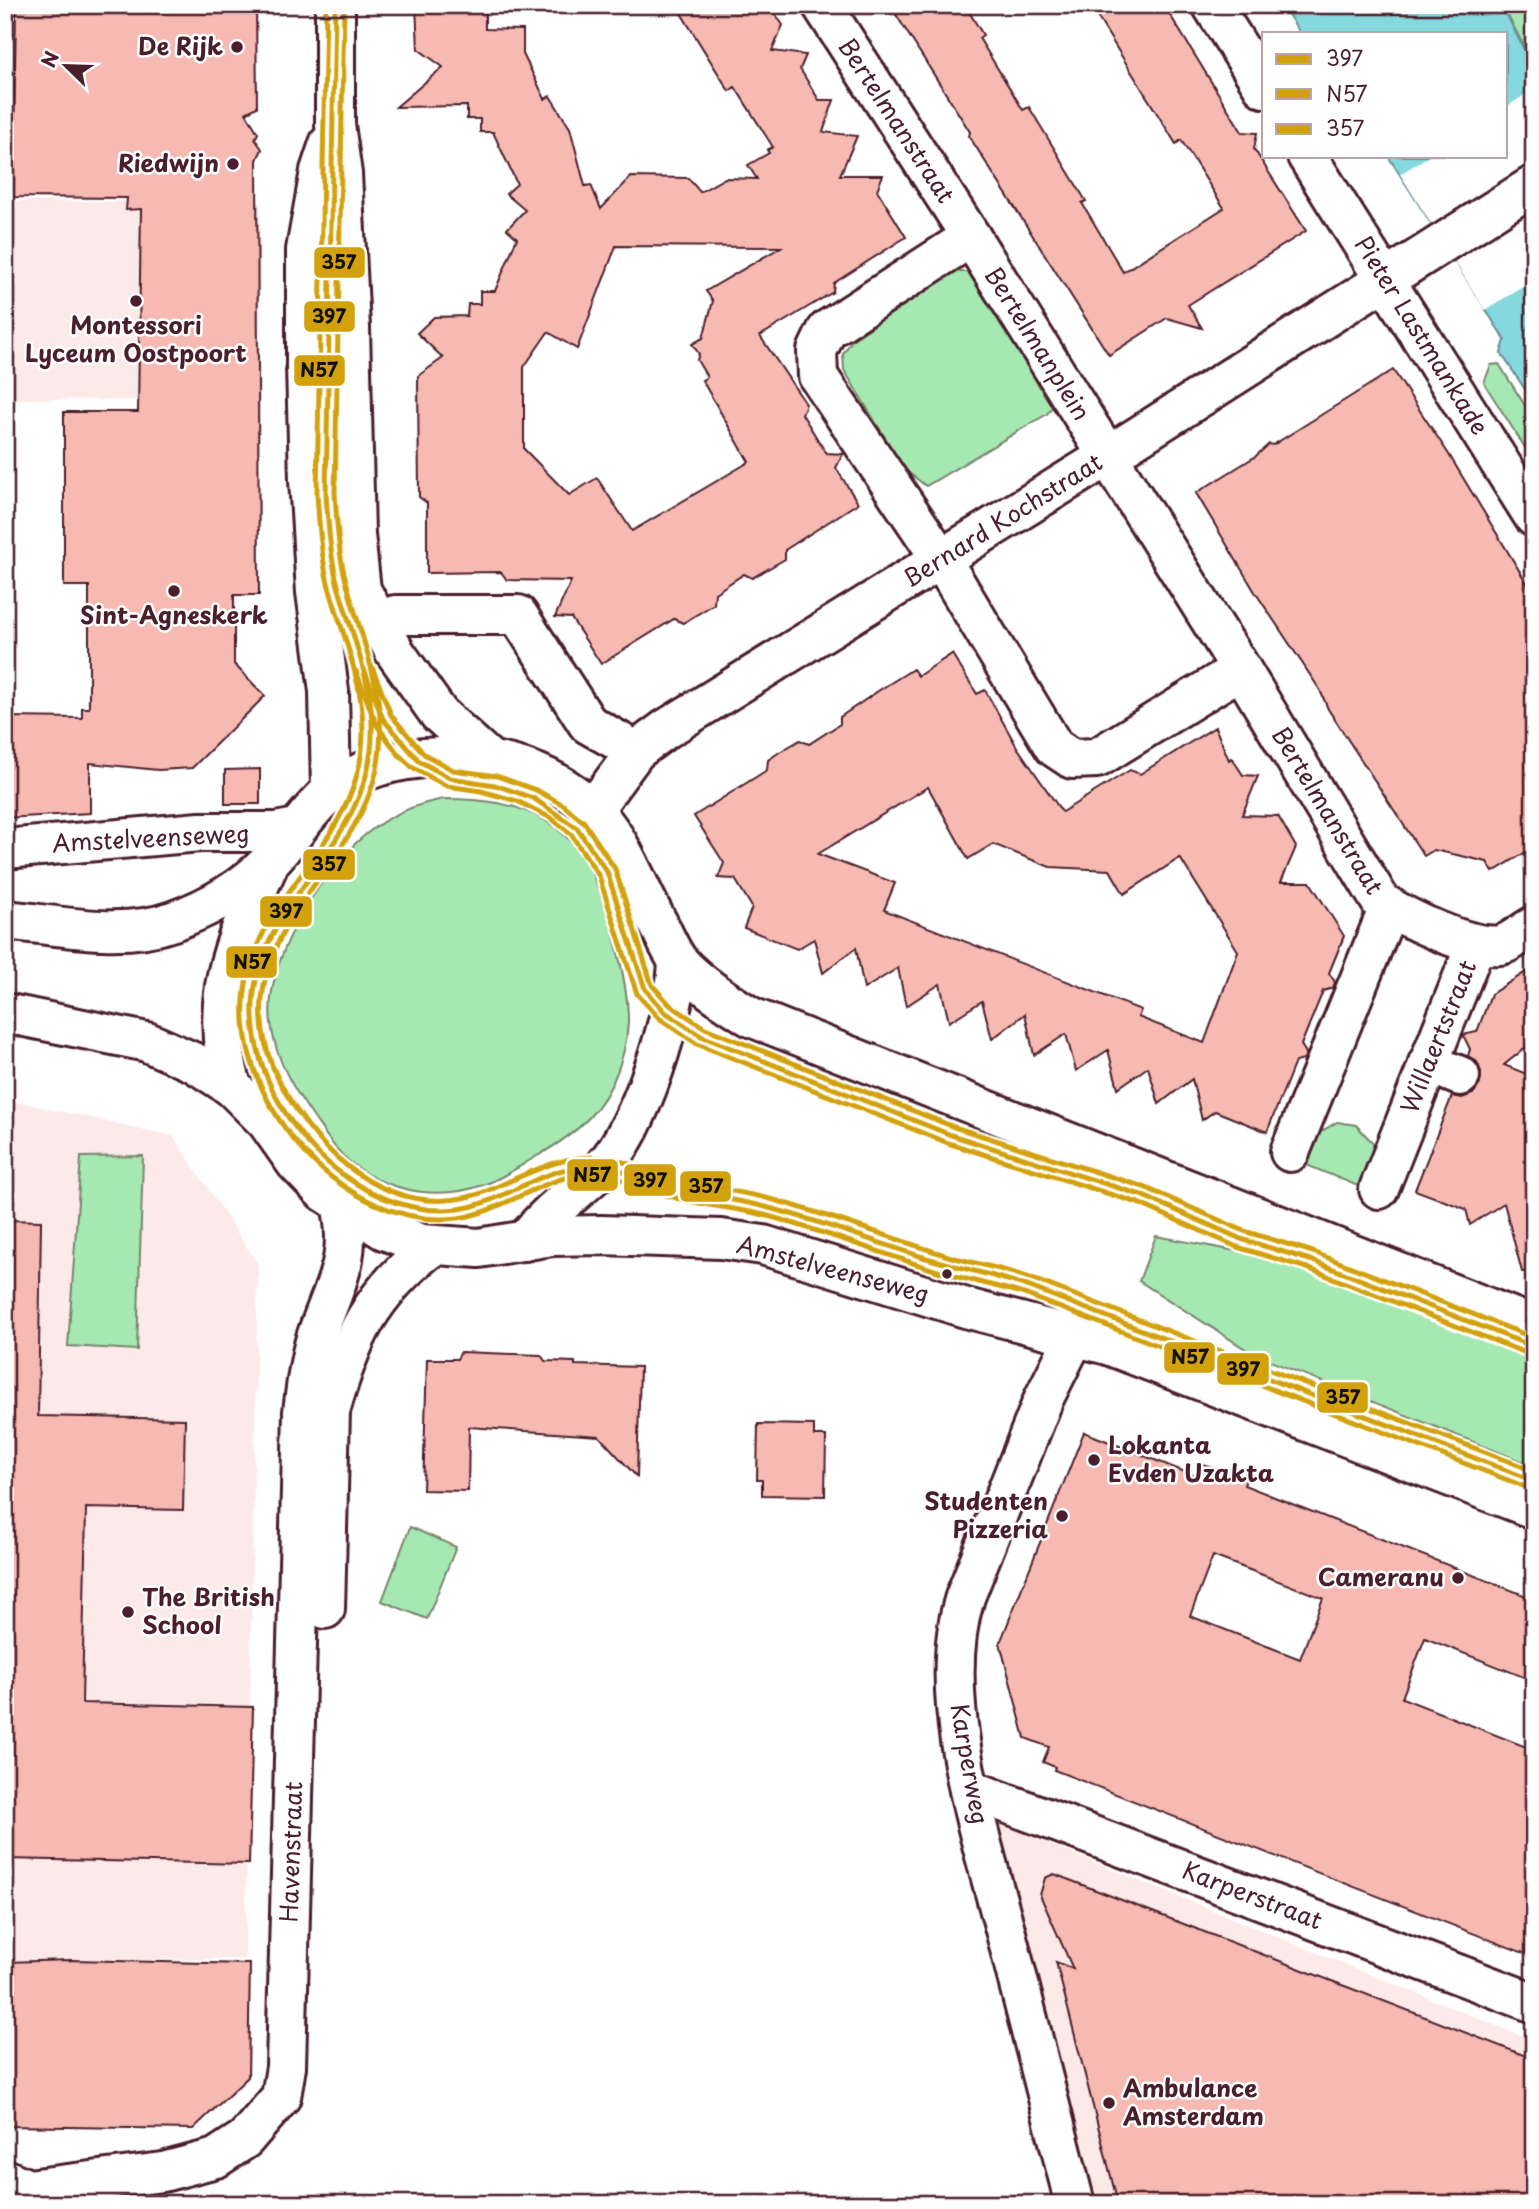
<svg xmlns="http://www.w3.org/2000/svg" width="1539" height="2209" font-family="'Playpen Sans',sans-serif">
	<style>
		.built { fill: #fceae8 }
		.green { fill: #a5e8b2; stroke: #78846e; stroke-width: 2 }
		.water { fill: #86d8df; stroke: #6e8e97; stroke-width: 2 }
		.pier { fill: #fff }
		.building { fill: #f6bab3; stroke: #4a1f2b; stroke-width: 2; fill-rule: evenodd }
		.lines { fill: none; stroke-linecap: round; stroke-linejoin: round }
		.minor-casing { stroke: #4a1f2b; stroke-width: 44 }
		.major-casing { stroke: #4a1f2b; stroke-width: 44 }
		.minor { stroke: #fff; stroke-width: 38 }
		.major { stroke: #fff; stroke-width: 38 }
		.bus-1-casing { stroke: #fff; stroke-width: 10 }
		.bus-2-casing { stroke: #fff; stroke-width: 10 }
		.bus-3-casing { stroke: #fff; stroke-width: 10 }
		.bus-1 { stroke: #d2a10b; stroke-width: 5 }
		.bus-2 { stroke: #d2a10b; stroke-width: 5 }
		.bus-3 { stroke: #d2a10b; stroke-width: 5 }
		.poi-dot { fill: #4a1f2b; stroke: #fff; stroke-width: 2.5 }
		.labels { text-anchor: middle; stroke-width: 5; stroke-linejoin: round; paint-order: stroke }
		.poi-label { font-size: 24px; font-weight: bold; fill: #4a1f2b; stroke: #fff; text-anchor: end }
		.street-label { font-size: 24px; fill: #4a1f2b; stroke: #fff }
		.line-badge { stroke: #fff; stroke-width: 2.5 }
		.pale-badge-label { font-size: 19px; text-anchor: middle; font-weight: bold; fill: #111 }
	</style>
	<rect width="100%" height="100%" fill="#fff"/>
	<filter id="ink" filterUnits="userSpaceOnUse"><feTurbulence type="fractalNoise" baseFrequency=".0143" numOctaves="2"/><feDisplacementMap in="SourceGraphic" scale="14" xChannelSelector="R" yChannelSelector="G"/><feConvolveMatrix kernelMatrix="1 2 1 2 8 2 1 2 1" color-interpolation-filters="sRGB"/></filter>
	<g filter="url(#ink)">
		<g class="built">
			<path d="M14,201l246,1 -1,199 -247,-2z"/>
			<path d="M5,1099l168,37 85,128 -13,695 -240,2z"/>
			<path d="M968,1811l566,230v163h-454z"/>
		</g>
		<g class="green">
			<path d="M1502,5h32v40l-8,5z"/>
			<path d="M954,272h14l14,13 71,110 -1,12 -5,7 -121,72 -22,-17 -60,-99 -1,-16 9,-14z"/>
			<path d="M1499,364l35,56v42l-50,-79 7,-18z"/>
			<path d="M444,799c35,0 72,3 102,22 16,10 32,26 41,42 19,35 42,119 41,159 -1,21 -7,43 -16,62 -17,36 -46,56 -80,75 -15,9 -30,19 -46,25 -57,21 -123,3 -158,-46 -25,-36 -52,-70 -57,-115 -8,-60 49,-151 94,-188 24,-20 50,-31 79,-36z"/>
			<path d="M1337,1122l19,3 20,21 -11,43 -61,-25 13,-30z"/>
			<path d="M143,1156l-6,194 -69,-4 13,-189z"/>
			<path d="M1156,1236l101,19 51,16 226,89v106l-279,-111 -116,-74z"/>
			<path d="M410,1527l46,20 -29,72 -45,-18z"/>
		</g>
		<path class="water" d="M1282,5h220l32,65v333l-33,-50 4,-13 -117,-184h118v-123h-206z"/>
		<path class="pier" d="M1534,89v191l-49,30 -85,-136 29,-18h77v-49z"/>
		<g class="building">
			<path d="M16,5h240l1,102 -11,6 12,20 -3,6 7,10 -5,11 2,435h-25v69l31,32 -73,72 -34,2 -68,-7v50l-85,5v-101l77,1v-10h7v-122h-25v-174h74l3,-203 -15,1 1,-12 -114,-1z"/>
			<path d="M416,5h69v24l38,1v24l22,45 5,-3 20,32 15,58 6,-1 10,24 30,-32 57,1 12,14 25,-14 32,1 -9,-14 21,-12 -2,-3 6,-3 -38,-60 -6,4 -53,-86h93l14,20 -11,26 34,4 -6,14 19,31h15l-11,32 34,4 -17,39h43l-6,15 29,47 -72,46 -1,9 -73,44 46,68 -4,10 24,39 17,1 -7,14 22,35 -73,47v9l-33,19 -8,-4 -29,19 -1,11 -31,19 -9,-4 -73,45 -30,-46 -16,-1 16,-36 -64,-1 -6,-8 -74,1v-70l-8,-6 -1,-121 25,-18 -26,-25 17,-16 33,-1 1,-12h12v-13h15l22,-53 -10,-9 18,-19 -19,-16 11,-10 -24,-52h-13v-13h-13v-13l-71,1 47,-40 -25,-18zM616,246l165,1 -75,44 7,10 -10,37 -11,6 7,10 -2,6 10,17 -5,3 47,82 -117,69 -35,-53 -28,17 -45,-46v-82l24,-35 29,17z"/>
			<path d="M890,5h75l18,30 -4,3 44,72 6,-3 57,94 -4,2 41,69 101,-64 -43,-68 -5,4 -86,-139h74l78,127 15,1 -3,16 52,82 -118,74 14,23 -35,-10 -58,37 -140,-219 1,-4z"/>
			<path d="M1393,370l55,83 86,142v252l-41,25 -6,-10 -21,-5 -32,-7 -10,6 -96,-147 -8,-19 -65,-98 -59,-99 60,-37 13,-12 4,1z"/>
			<path d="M952,654l25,40 8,-4 32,57 45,65 68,-42 10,4 75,-47 14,33 3,-2 11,17 15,1 -16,39 36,1 18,31 -15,35h29l34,54 -15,37 6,9 -2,6 -10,3 -22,54 5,8 -2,7 -9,2 -28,70 -52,-21 -13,9 -10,-41 -33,25 -11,-37 -30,21 -10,-38 -32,21 -10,-37 -32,21 -9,-41 -33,25 -10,-38 -33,21 -9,-38 -34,22 -8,-38 -34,21 -8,-41 -33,25 -9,-34 -17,10 -53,-21 8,-21 -17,-28 -17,-1 6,-15 -30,-47 73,-46 1,-10 10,-7 22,-13 9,4 31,-20v-7l41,-28 32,-20 5,7zM928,787l40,72 25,-15 57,23 60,3 14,24 56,-36 58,93 -34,92 -66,-26 3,-7 -257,-100 11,-27 -77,-29z"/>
			<path d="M260,769v35h-35v-34z"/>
			<path d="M1534,967v74l-30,24 30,12v194l-12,1 -18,-69 -34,22 -4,-16 -51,-19 37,-94 10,2 11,-4 7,-10 1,-12 -4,-10 -9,-6 2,-7 -7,-14 14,-3 14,-38z"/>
			<path d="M5,1220l36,1 -3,195 147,3 -2,91 -97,-2 -4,195 171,4 -4,157 -244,-5z"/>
			<path d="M461,1352l80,3 4,6 30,1v3l65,2 -3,110 -38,-41 -130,-9 -1,64 -45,-1 4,-131h30z"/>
			<path d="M758,1424l56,1v11h12l-1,60 -63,-1v-15h-5z"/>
			<path d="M1084,1432l111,44 5,-13 46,17 -2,5 290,114v82l-109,-43 -23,60 132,52v207l-480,-187 1,-3 -12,-5 6,-15 -24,-9 -25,-95zM1213,1556l110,42 -23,61 -110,-43z"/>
			<path d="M1054,1874l480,185v145h-416l-62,-242 17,7 -33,-74 5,-17z"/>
			<path d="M71,1960l179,4 -2,113 -55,52 -188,-3v-164z"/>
		</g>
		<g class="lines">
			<g class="minor-casing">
				<g id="minor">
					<path d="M335,5v120l7,49 8,154 5,207 6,55 34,62 44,62 52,47"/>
					<path d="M822,5l149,232"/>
					<path d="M1212,5l52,83"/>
					<path d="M329,144l-9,27 -14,79v115l3,115 7,112 13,99 2,100"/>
					<path d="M1307,156l227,361"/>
					<path d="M971,237l270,432 -144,89 -25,1 -18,-12 -113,-188 -123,-183 -1,-25 10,-21z"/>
					<path d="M378,625l17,-10h123l70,109 48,27"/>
					<path d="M1241,669l140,233c27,17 87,47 119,43 11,-2 24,-14 34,-19"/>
					<path d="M594,808l42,-57 30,-22 440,-272 428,-272"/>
					<path d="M5,849l195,-17h76l21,-4"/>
					<path d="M1428,1063l32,13"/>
					<path d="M1290,1152l99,-245"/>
					<path d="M1379,1189l97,-245"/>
					<path d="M1075,1336l-31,62 -79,199c-32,101 17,243 43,344 23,87 45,175 67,263"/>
					<path d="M325,1609l5,-198c21,-74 40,-116 101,-164"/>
					<path d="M969,1789l565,214"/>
					<path d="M5,2179l23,10 135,-17 53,-14 29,-19 36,-42 5,-30 17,-655c3,-25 6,-50 13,-74 17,-52 38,-77 25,-134"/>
				</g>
			</g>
			<g class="major-casing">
				<g id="major">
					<path d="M5,920c54,5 115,20 168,1 36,-13 72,-34 98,-61 21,-22 36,-48 59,-68 51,-45 159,-43 217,-14 71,36 77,84 112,147 6,12 12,27 20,37 20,22 47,39 72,55l783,309"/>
					<path d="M5,1013l142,29 48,21 37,24 35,35 29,41 27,28 61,39 38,14 57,4 73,-12 49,-1 120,4 42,6 203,63 142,37 426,164"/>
					<path d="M232,1087c-25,-86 1,-143 36,-221"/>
					<path d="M525,1241c22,-30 51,-48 78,-74 37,-37 73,-154 75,-205"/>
				</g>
			</g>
			<use href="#minor" class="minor"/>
			<use href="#major" class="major"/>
			<g class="bus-1-casing">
				<g id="bus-1">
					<path d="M335,5l-9,489c2,29 4,59 11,88 17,62 46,120 31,186 -20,89 -110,142 -115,235 -5,102 99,219 205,206 51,-7 92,-50 147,-42 26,4 51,17 77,24 29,6 58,9 87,17 52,13 103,33 154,49 36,11 72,18 107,30l504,194"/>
					<path d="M364,669l19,50 36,42 31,17 45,7 38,13 44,30 30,44 38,117 20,23 36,24 250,99 190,60 100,44 69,21 224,87"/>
				</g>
			</g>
			<g class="bus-2-casing">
				<g id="bus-2">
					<path d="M326,5l-9,489c2,30 4,60 11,89 17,62 47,122 30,188 -22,88 -108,135 -114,229 -7,107 102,231 214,218 52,-7 94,-52 148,-42 27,4 51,18 78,24 27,6 54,9 80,15 60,16 118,39 177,57 29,9 58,14 86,23l504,194"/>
					<path d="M356,671l20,53 22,30 15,14 34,18 34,5 36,10 34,17 20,16 28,42 38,118 22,24 38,26 251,99 190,60 99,44 70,21 224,87"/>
				</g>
			</g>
			<g class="bus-3-casing">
				<g id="bus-3">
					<path d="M344,5l-9,488c2,30 3,59 11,88 17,64 46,124 30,192 -22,88 -107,138 -114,226 -4,49 17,89 46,127 45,58 112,94 184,63 39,-17 76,-38 119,-30 26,5 50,18 77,24 28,6 57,9 86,17 59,16 116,38 174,56 28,8 57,13 85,23l501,192"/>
					<path d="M372,667l19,48 33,39 29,16 44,6 39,14 26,14 22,18 31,47 37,116 18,20 35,23 249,99 190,60 100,44 69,21 221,86"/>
				</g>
			</g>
			<use href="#bus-1" class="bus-1"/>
			<use href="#bus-2" class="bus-2"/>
			<use href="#bus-3" class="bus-3"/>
		</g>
	</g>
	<g class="poi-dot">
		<circle cx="237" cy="47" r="7"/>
		<circle cx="233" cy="164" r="7"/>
		<circle cx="136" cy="301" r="7"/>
		<circle cx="174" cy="591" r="7"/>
		<circle cx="947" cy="1274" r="6"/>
		<circle cx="1094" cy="1460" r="7"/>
		<circle cx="1062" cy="1516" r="7"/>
		<circle cx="1458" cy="1578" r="7"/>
		<circle cx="128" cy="1612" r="7"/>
		<circle cx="1109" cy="2103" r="7"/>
	</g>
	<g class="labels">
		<g class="poi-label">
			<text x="223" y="55">De Rijk</text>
			<text x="219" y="172">Riedwijn</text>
			<text x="136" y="334" text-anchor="middle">Montessori<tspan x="136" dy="28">Lyceum Oostpoort</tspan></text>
			<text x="174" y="624" text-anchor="middle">Sint-Agneskerk</text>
			<text x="1108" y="1454" text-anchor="start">Lokanta<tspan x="1108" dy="28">Evden Uzakta</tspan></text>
			<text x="1048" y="1510">Studenten<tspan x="1048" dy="28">Pizzeria</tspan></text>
			<text x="1444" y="1586">Cameranu</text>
			<text x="142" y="1606" text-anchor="start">The British<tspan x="142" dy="28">School</tspan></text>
			<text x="1123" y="2097" text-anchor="start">Ambulance<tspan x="1123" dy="28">Amsterdam</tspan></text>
		</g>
		<g class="street-label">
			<text transform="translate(896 121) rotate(57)" y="8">Bertelmanstraat</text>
			<text transform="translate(1421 336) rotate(58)" y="8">Pieter Lastmankade</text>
			<text transform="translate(1037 344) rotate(58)" y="8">Bertelmanplein</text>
			<text transform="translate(1003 521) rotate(-32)" y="8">Bernard Kochstraat</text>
			<text transform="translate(1327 811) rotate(59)" y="8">Bertelmanstraat</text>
			<text transform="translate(151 839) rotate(-3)" y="8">Amstelveenseweg</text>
			<text transform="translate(1439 1037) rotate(-68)" y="8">Willaertstraat</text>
			<text transform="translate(833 1270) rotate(15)" y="8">Amstelveenseweg</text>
			<text transform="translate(969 1764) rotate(80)" y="8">Karperweg</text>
			<text transform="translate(292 1852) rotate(-88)" y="8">Havenstraat</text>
			<text transform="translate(1252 1896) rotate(21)" y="8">Karperstraat</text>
		</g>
	</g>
	<g class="line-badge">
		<rect x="313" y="246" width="53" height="33" rx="7" fill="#d2a10b"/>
		<rect x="303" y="300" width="53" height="33" rx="7" fill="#d2a10b"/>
		<rect x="293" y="354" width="53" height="33" rx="7" fill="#d2a10b"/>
		<rect x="302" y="848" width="54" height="33" rx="7" fill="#d2a10b"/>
		<rect x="259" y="895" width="54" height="33" rx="7" fill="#d2a10b"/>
		<rect x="225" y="945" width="53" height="34" rx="7" fill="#d2a10b"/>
		<rect x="566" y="1158" width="53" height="34" rx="7" fill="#d2a10b"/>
		<rect x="623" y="1163" width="54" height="34" rx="7" fill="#d2a10b"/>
		<rect x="679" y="1170" width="53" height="33" rx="7" fill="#d2a10b"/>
		<rect x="1163" y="1341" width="53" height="33" rx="7" fill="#d2a10b"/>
		<rect x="1216" y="1352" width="54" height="34" rx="7" fill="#d2a10b"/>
		<rect x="1316" y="1381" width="53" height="33" rx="7" fill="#d2a10b"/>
	</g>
	<g class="pale-badge-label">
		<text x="339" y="269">357</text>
		<text x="329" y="323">397</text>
		<text x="319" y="377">N57</text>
		<text x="329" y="871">357</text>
		<text x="286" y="918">397</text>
		<text x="252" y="969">N57</text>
		<text x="592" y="1182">N57</text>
		<text x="650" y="1187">397</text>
		<text x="706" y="1193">357</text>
		<text x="1190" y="1364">N57</text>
		<text x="1243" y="1376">397</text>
		<text x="1343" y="1404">357</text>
	</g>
	<rect width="1539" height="2209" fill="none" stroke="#fff" stroke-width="28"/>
	<rect x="14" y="14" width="1511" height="2181" fill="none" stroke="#4a1f2b" stroke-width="2.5" filter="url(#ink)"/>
	<rect x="1262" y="32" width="245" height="126" fill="#ffffff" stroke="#b7a5aa" stroke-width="2"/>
	<rect x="1276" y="54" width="35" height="10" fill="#d2a10b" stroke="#b7a5aa" stroke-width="2"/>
	<text x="1326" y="66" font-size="21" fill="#4a1f2b">397</text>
	<rect x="1276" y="89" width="35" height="10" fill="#d2a10b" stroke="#b7a5aa" stroke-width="2"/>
	<text x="1326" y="102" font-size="21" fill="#4a1f2b">N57</text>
	<rect x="1276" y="124" width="35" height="10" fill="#d2a10b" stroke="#b7a5aa" stroke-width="2"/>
	<text x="1326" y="136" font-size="21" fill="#4a1f2b">357</text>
	<g transform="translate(66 66) rotate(293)" stroke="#ffffff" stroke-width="5" paint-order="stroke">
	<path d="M0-5L12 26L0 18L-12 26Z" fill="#4a1f2b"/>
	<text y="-10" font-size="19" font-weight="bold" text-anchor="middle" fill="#4a1f2b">N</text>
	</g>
</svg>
